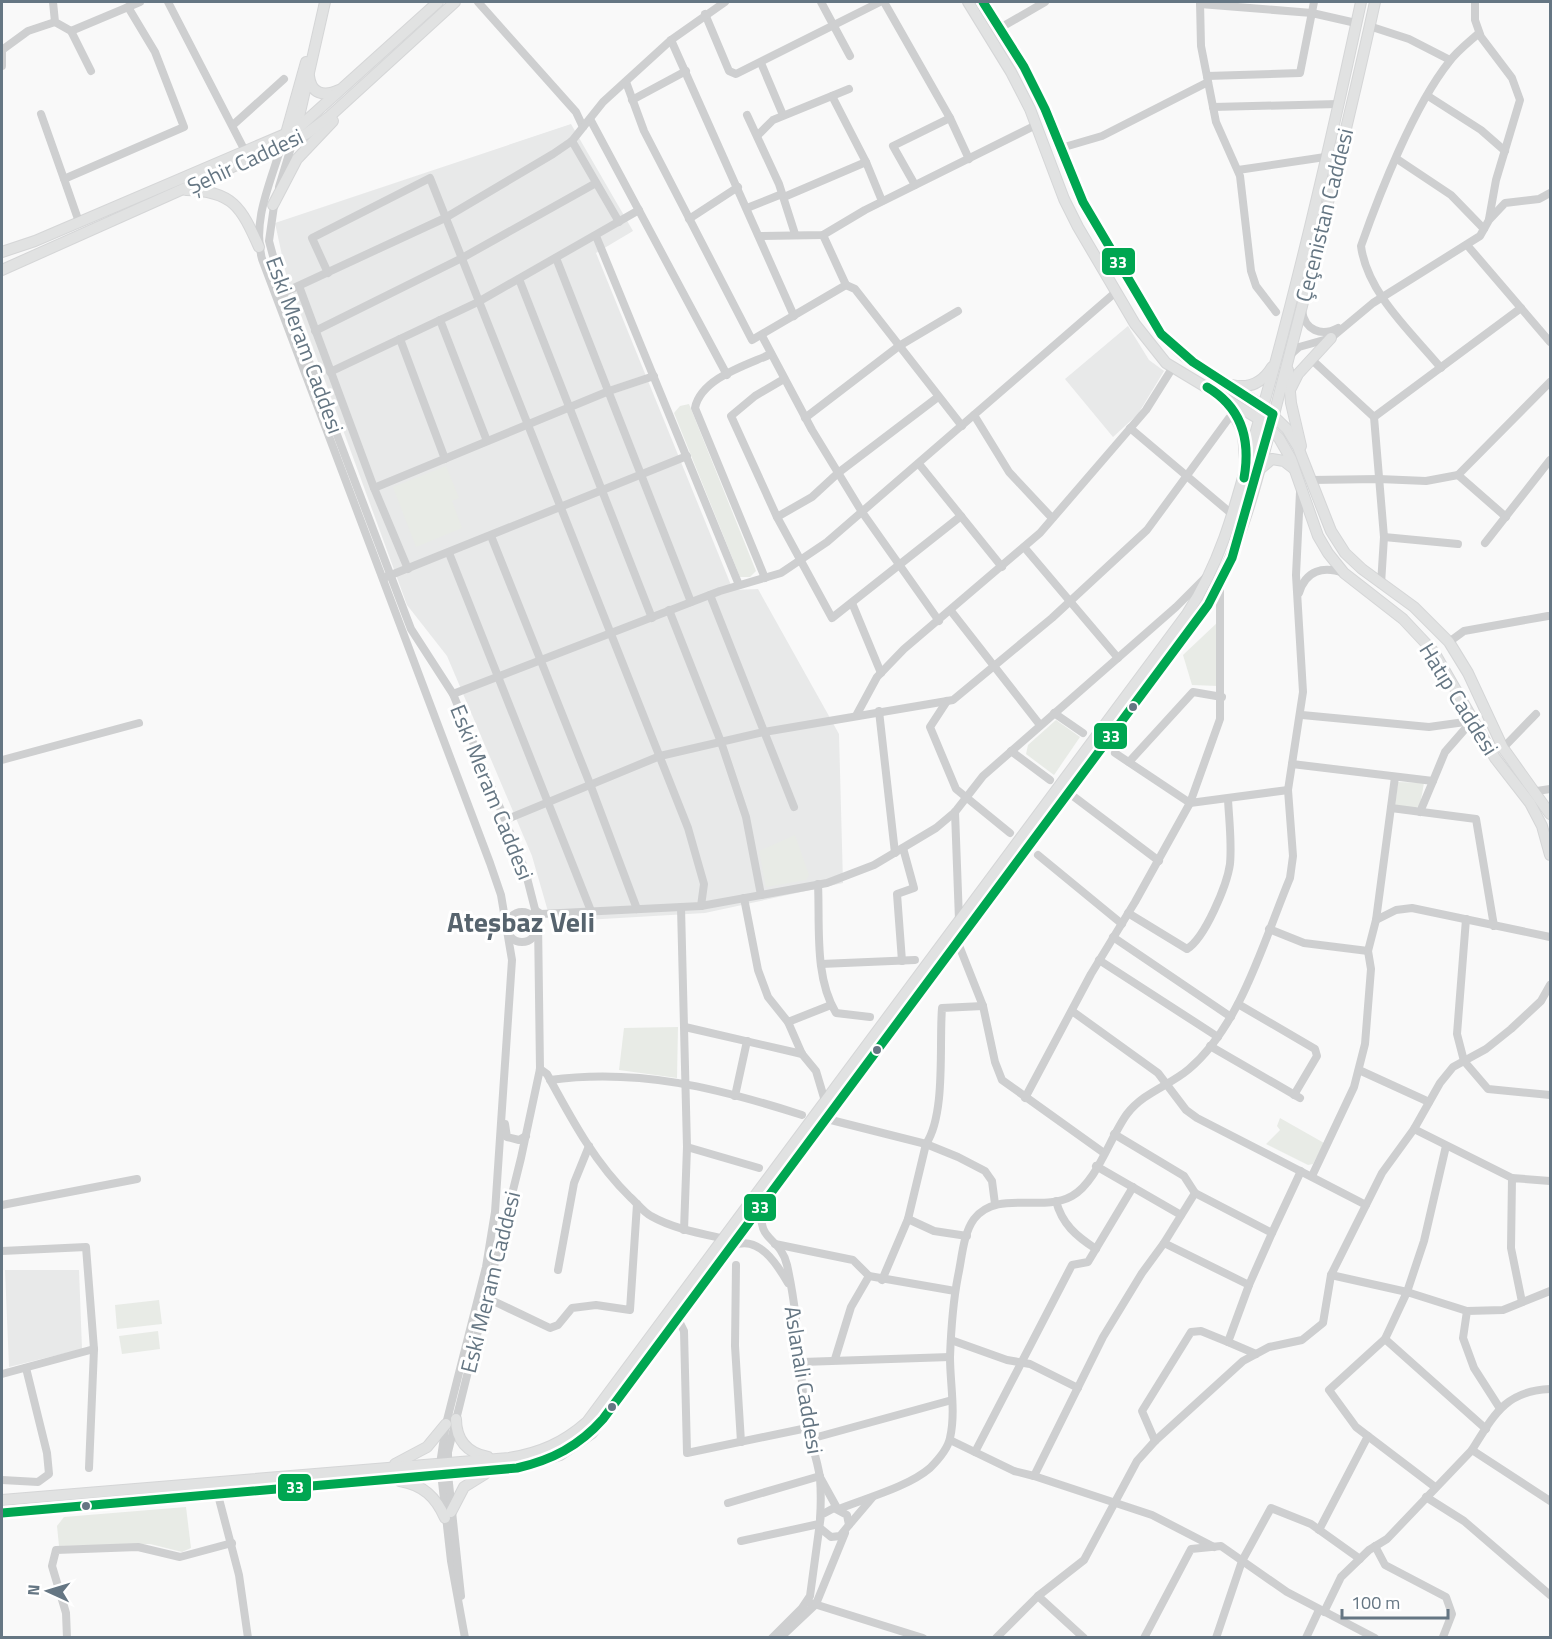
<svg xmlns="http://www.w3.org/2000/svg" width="1552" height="1639" font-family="'Titillium Web',sans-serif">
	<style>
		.built { fill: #e8e9e9 }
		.green { fill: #e8ebe6 }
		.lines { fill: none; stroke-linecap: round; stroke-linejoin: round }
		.major-casing { stroke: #d5d6d7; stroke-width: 12 }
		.minor { stroke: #cecfd0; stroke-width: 8 }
		.major { stroke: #e1e2e2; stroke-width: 10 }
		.bus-1-casing { stroke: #fff; stroke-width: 14 }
		.bus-1 { stroke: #00a651; stroke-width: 9 }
		.bus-dot { fill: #657683; stroke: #fff; stroke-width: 2 }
		.labels { text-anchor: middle; stroke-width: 6; stroke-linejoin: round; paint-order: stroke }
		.street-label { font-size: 22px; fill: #657683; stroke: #fff }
		.district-label { font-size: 28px; font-weight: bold; fill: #57646e; stroke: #fff }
		.line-badge { stroke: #fff; stroke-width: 2 }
		.badge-label { font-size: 16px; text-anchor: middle; font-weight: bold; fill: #fff }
	</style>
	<rect width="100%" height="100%" fill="#f9f9f9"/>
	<g class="built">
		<path d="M571,124l62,107 -37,22 137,337 25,-1 81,145 4,149 -138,30 -154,9 -19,-66 -85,-200 -40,-51 -121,-331 -11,-51z"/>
		<path d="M1128,326l21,34 15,11 -26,43 -25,23 -48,-58z"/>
		<path d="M5,1270h74l3,79 -73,18z"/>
	</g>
	<g class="green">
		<path d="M689,404l67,167 -6,6h-10l-66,-164 6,-7z"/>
		<path d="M446,466l13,32 -7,3 10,27 -46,19 -23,-60z"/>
		<path d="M1218,622v64l-26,-1 -9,-30z"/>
		<path d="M1056,720l24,17 -26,38 -28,-21 2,-9z"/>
		<path d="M1398,782l26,1 -4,22 -4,3 -21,-2z"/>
		<path d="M795,835l14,40 -3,5 -40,7 -7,-36z"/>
		<path d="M678,1027l-1,51 -58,-8 5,-42z"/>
		<path d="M1280,1118l44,25 -11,21 -5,1 -42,-21 14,-14 -3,-4z"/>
		<path d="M159,1300l3,24 -45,5 -2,-24z"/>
		<path d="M158,1331l2,18 -38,5 -3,-18z"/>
		<path d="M186,1507l5,41 -9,4 -32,-8 -91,2 -2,-20 7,-9z"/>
	</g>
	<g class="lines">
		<g class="major-casing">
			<g id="major">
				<path d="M968,2l43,70 19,37 34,90 14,28 57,97 31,39 93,56 20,19 12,21 27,77 10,17 16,20 59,46 31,33 61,106 35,45 12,23 8,29"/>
				<path d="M983,2l41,65 21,42 38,93 78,132 23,22 79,50 24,23 11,18 33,84 14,22 17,16 52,38 35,35 19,31 35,75 47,66"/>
				<path d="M309,76c2,18 15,21 30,14"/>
				<path d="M296,130l29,-128"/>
				<path d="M285,137l21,-75"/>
				<path d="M186,190c47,1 55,17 73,57"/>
				<path d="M273,205l24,-46 36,-38"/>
				<path d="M2,252l33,-11 262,-112 141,-127"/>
				<path d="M2,270l304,-136 24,-18 125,-114"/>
				<path d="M1288,370l3,33 10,43"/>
				<path d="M1232,385c18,4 31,-3 40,-18"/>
				<path d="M1291,388l7,-14 33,-36"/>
				<path d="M1227,401l16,31 2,27"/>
				<path d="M1259,470l13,-11 12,2 9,7"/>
				<path d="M456,1419c0,21 11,34 32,38"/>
				<path d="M395,1464l32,-17 19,-23"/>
				<path d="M400,1481c23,4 36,16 45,37"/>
				<path d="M2,1500l507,-42c31,-5 54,-15 78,-36l600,-808c42,-64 54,-135 76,-207 38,-133 69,-270 98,-405"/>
				<path d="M451,1512l13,-25 21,-13"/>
				<path d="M2,1513l515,-45 43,-13 32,-22 606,-814c48,-72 65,-165 87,-247 32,-123 63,-246 90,-370"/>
			</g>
		</g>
		<g class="minor">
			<path d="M53,2l2,20 16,9 20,40"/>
			<path d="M168,2l77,149"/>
			<path d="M478,2l98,110 7,15"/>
			<path d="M821,2l29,54"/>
			<path d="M884,2l66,116"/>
			<path d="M1200,2l1,44 15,76 24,54 11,95 5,15 20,26"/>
			<path d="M1475,2v18l6,17 31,41 8,22 -24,80 -7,39"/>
			<path d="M1200,4l112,9 44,10"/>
			<path d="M705,14l24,57 7,3 144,-72"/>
			<path d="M1369,26l40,13 41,21"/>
			<path d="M1000,28l45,-26"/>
			<path d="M71,31l69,-29"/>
			<path d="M671,40l123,276"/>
			<path d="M761,63l22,52"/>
			<path d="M2,66v-16l26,-19 27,-9"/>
			<path d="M1207,76l93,-3 14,-71"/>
			<path d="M626,82l18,49 108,209 94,-55 9,4 107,137"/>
			<path d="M832,96l34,66 16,39"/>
			<path d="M1428,96l53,34 24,21"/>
			<path d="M632,100l54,-29"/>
			<path d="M1213,107l125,-3"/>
			<path d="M41,114l23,65"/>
			<path d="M747,115l32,69 16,50"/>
			<path d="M590,119l137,256"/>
			<path d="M233,125l51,-46"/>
			<path d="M758,135l15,-15 76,-31"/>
			<path d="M572,141l47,81"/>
			<path d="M281,147c-11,37 -29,74 -19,112l228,604 11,32 11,65 -17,252 -9,55 -40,157 -6,40 11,97 14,77"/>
			<path d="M1061,148l41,-12 106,-54"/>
			<path d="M1397,159l54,36 33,34"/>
			<path d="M1238,170l87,-13"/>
			<path d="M915,185l-22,-39 57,-28 19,41"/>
			<path d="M279,187l14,-46"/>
			<path d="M784,197l82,-35"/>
			<path d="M275,199l-6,42 14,52 128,336 42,65 52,126 20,50 13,51 2,148 -19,89 -73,294v22l13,122"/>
			<path d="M747,208l35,-14"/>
			<path d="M689,219l49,-32"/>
			<path d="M79,222l-15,-43 120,-52 -29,-75 -27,-45"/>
			<path d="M823,235l23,50"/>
			<path d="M596,236l143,349"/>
			<path d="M760,236l63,-1 42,-25 171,-85"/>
			<path d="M1467,245l83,97"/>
			<path d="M556,258l135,344"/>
			<path d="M328,273l-16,-35 118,-60 258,650 16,56 -3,22"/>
			<path d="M519,279l133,339"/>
			<path d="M299,286l75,202 34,81"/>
			<path d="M283,293l162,-75 108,-64 19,-13 31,-39 68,-62 54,-38"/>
			<path d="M1302,311c3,19 19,26 36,17"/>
			<path d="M440,320l47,121"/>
			<path d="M315,331l147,-73 134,-75"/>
			<path d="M762,336l50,94 50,82 77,109"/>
			<path d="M400,339l45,120"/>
			<path d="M1289,356l10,-9 32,-9 42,-35 107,-67 9,-16 16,-17 34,-4 11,-6"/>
			<path d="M1311,359l63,58 10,120 -3,47"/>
			<path d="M1441,368c-29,-35 -74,-75 -80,-122 19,-54 53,-140 88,-184 8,-11 20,-20 30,-29"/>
			<path d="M330,372l148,-70 161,-92"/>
			<path d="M784,379l-29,17 -24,20 46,101 55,101 129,-102"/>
			<path d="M974,415l35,57 43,46"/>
			<path d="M1374,417l147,-109"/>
			<path d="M805,418l94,-72 59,-35"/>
			<path d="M1130,428l103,87"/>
			<path d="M919,464l83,103"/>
			<path d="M1458,475l48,42"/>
			<path d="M1311,480l68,-1 47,2 32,-6 92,-93"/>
			<path d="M374,488l235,-97 45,-15"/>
			<path d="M777,517l35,-20 26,-24 100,-76"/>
			<path d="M491,536l99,248 47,125"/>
			<path d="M1384,537l74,7"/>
			<path d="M1485,543l65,-83"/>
			<path d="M1024,547l94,111"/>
			<path d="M449,553l142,358"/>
			<path d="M386,577l301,-121"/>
			<path d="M765,578l-70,-170c6,-30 52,-43 76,-54"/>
			<path d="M1299,593c7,-23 24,-27 45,-20"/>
			<path d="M710,595l84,212"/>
			<path d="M852,603l29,70"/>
			<path d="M669,610l52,132 25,75 15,78"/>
			<path d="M951,611l89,114"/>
			<path d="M1449,642l15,-11 84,-15"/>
			<path d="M453,694l267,-103 61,-18 46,-31 290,-251"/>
			<path d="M947,701l-17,26 26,62 54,44"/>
			<path d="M879,711l16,142"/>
			<path d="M1054,713l29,20"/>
			<path d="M857,714l20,-37 27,-28 136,-116 106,-123 27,-43"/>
			<path d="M1302,715l127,12 43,-6"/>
			<path d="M1503,748l33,-34"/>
			<path d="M1011,751l39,29"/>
			<path d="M1115,753l75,50 98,-13"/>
			<path d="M2,760l137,-37"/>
			<path d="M1129,762l64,-70 29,5"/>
			<path d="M1292,764l141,17 -13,31"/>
			<path d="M1433,781l12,-29 27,-31"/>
			<path d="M1537,791l13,-2"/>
			<path d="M1069,793l90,68"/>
			<path d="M1391,808l85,11 18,107"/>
			<path d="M955,812l4,108"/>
			<path d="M505,820l155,-64 104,-24 189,-32 99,-82 95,-88 82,-112"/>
			<path d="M1038,855l84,69"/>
			<path d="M818,884c2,41 -4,93 18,129l34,4"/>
			<path d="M744,898l14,72 10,27 20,25 43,-17"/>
			<path d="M681,907l6,240 -3,83"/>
			<path d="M535,910l6,4 160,-8 126,-23 47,-18 62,-37 19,-16 28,-36 193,-169 29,-29"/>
			<circle cx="522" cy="927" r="15"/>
			<path d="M1128,913l59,36c18,-11 40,-64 43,-85 2,-22 -1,-44 -2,-65"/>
			<path d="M1466,919l-9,115 7,27 24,28 62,6"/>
			<path d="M1376,920l19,-143"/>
			<path d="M1269,929l35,14 64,8"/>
			<path d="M1113,937l118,80"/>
			<path d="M958,943l25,63 12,56 7,18 102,73"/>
			<path d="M1099,960l119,77"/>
			<path d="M902,961l-5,-67 17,-6 -11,-40"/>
			<path d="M821,964l94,-4"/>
			<path d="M1238,1004l77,45 2,7 -23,39"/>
			<path d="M1072,1011l86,62 28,37 11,8 169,87"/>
			<path d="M788,1022l14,32 14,17 9,30"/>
			<path d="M685,1027l117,27"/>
			<path d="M1210,1046l90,52"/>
			<path d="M540,1069l7,5c24,44 47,88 83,123 7,6 13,15 21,19 21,12 47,17 70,22"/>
			<path d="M1359,1070l70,32"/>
			<path d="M550,1080c88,-12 168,8 252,35"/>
			<path d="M735,1096l12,-55"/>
			<path d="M1025,1098l66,-124 44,-72 55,-99 30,-84v-136"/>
			<path d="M827,1119l99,25 32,13 27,14 7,10 3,23"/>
			<path d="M505,1124l2,13 12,3 7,-4"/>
			<path d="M1414,1129l98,49"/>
			<path d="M1114,1134l70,42 11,17 77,40 -23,52"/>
			<path d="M687,1147l72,21"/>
			<path d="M1096,1166l85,49"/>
			<path d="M1312,1176l42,-89 11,-43 6,-75 -3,-18 8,-31 20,-10 16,-2 138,29"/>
			<path d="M1056,1201c6,23 20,35 40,48"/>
			<path d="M2,1205l135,-26"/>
			<path d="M763,1205c-8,38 17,30 24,60 11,49 13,100 18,150 3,21 12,41 15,63 1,13 1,27 0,41"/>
			<path d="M908,1219l26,12 33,5"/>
			<path d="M1272,1233l29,-62"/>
			<path d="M1164,1243l31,-50"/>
			<path d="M775,1244l78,16 16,16"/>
			<path d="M733,1246c25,-12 44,18 55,37"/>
			<path d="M2,1251l84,-4 8,102 -5,119"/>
			<path d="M736,1265l-1,81 6,96"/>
			<path d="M558,1270l16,-87 15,-37"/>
			<path d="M1331,1275l76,17 17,-51 22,-95"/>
			<path d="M882,1280l26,-61 18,-75c20,-30 13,-99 16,-136l41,-2"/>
			<path d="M487,1298l63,30 8,-3 14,-17 24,-3 34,5 7,-106"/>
			<path d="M1522,1302l-11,-54 1,-70 38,3"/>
			<path d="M678,1319l6,12 3,122 120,-25"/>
			<path d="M1385,1339l101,90"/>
			<path d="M951,1340l56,20 23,4 48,24"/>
			<path d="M835,1359l16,-52 18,-31 86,15"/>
			<path d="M802,1362l148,-5"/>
			<path d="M2,1374l92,-25"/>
			<path d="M1499,1407l-25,-39 -11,-30 4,-27 36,-1 47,-19"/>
			<path d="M810,1439l142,-39"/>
			<path d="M950,1440l64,31 20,5"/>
			<path d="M1155,1441l-13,-30 49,-79 10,-1 27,11"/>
			<path d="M1472,1450c22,-35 33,-59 78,-61"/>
			<path d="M975,1452l97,-187 16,-3 45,-75"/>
			<path d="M821,1479l16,29"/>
			<path d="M2,1480l36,2 11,-8 -2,-21 -21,-85"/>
			<path d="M1435,1487l-79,-60 -27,-37 56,-51 22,-47 60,19"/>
			<path d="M218,1495l21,80 9,63"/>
			<path d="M1426,1497l38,24 86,74"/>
			<path d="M728,1503l92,-27"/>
			<path d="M839,1509c27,-11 69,-22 91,-41 7,-7 18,-20 20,-30 6,-26 0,-55 0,-81 1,-27 3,-55 8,-81 4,-18 5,-42 16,-57 23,-30 68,-6 98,-23 25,-14 38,-59 55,-82 17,-22 42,-28 62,-45 52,-44 75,-129 101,-191l3,-22 -5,-66 15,-98 -7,-117 4,-83"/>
			<path d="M849,1525l23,-27"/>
			<path d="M1319,1530l49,-94"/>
			<path d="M741,1541l78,-17"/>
			<path d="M1375,1546l10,19 61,32 6,17 -9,23"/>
			<path d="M1214,1547l-62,-32 -118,-39 69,-139 39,-64 22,-30 85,42 -21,57 28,12"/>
			<path d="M1038,1596l46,42"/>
			<path d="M811,1603l112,35"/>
			<path d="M1324,1612l17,-35 28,-27 18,-11 85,-89 78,51"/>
			<path d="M67,1638l-1,-25 -14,-47 4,-16 82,-3 42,10 52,-14"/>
			<path d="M772,1638l30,-30 8,-12 11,-81 13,-7 13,7 2,10 -9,11 -9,1 -11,-9"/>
			<path d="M780,1638l36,-34 29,-71"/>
			<path d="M996,1638l42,-42 46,-36 53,-99 18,-20 88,-80 26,-14 33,-7 21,-17 8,-48 51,-102 32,-44 26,-46 13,-16 33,-18 25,-20 30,-28 9,-16"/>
			<path d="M1144,1638l47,-89 30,-3 66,46 88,46"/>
			<path d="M1216,1638l26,-77 29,-53 40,16 49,35"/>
			<path d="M1306,1638l13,-28"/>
		</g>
		<use href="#major" class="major"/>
		<g class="bus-1-casing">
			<g id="bus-1">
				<path d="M1207,387c34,20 44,52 37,91"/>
				<path d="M2,1513l515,-45c35,-8 62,-22 86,-49l605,-814 24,-47 41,-144 -80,-52 -32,-28 -78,-132 -38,-93 -21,-42 -41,-65"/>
			</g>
		</g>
		<use href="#bus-1" class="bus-1"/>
	</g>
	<g class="bus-dot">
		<circle cx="1133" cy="707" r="5"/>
		<circle cx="877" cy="1050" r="5"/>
		<circle cx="612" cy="1407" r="5"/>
		<circle cx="86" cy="1506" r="5"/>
	</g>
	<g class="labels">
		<g class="street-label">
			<text transform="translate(245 161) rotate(-25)" y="8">Şehir Caddesi</text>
			<text transform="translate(1324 215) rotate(-76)" y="8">Çeçenistan Caddesi</text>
			<text transform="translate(305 345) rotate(70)" y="8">Eski Meram Caddesi</text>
			<text transform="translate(1459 699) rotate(58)" y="8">Hatıp Caddesi</text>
			<text transform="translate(492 792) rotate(68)" y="8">Eski Meram Caddesi</text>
			<text transform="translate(490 1282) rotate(-76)" y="8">Eski Meram Caddesi</text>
			<text transform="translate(804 1380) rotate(81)" y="8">Aslanali Caddesi</text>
		</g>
		<g class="district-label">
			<text x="521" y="932">Ateşbaz Veli</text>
		</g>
	</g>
	<g class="line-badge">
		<rect x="1101" y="247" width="35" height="29" rx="6" fill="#00a651"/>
		<rect x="1093" y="722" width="35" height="28" rx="6" fill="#00a651"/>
		<rect x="743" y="1193" width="34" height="29" rx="6" fill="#00a651"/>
		<rect x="277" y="1473" width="35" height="29" rx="6" fill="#00a651"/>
	</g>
	<g class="badge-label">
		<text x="1118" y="268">33</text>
		<text x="1111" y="742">33</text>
		<text x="760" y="1213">33</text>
		<text x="295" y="1493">33</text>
	</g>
	<rect width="1552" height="1639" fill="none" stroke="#657683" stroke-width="6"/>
	<g transform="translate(48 1591) rotate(274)" stroke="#ffffff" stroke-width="4.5" paint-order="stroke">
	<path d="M0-4.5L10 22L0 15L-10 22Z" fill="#657683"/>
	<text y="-9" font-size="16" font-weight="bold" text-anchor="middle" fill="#657683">N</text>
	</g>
	<path d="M1342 1609v9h106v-9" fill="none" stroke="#657683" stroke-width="3"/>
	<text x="1351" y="1609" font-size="18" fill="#657683" stroke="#ffffff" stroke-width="4.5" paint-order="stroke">100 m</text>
</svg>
